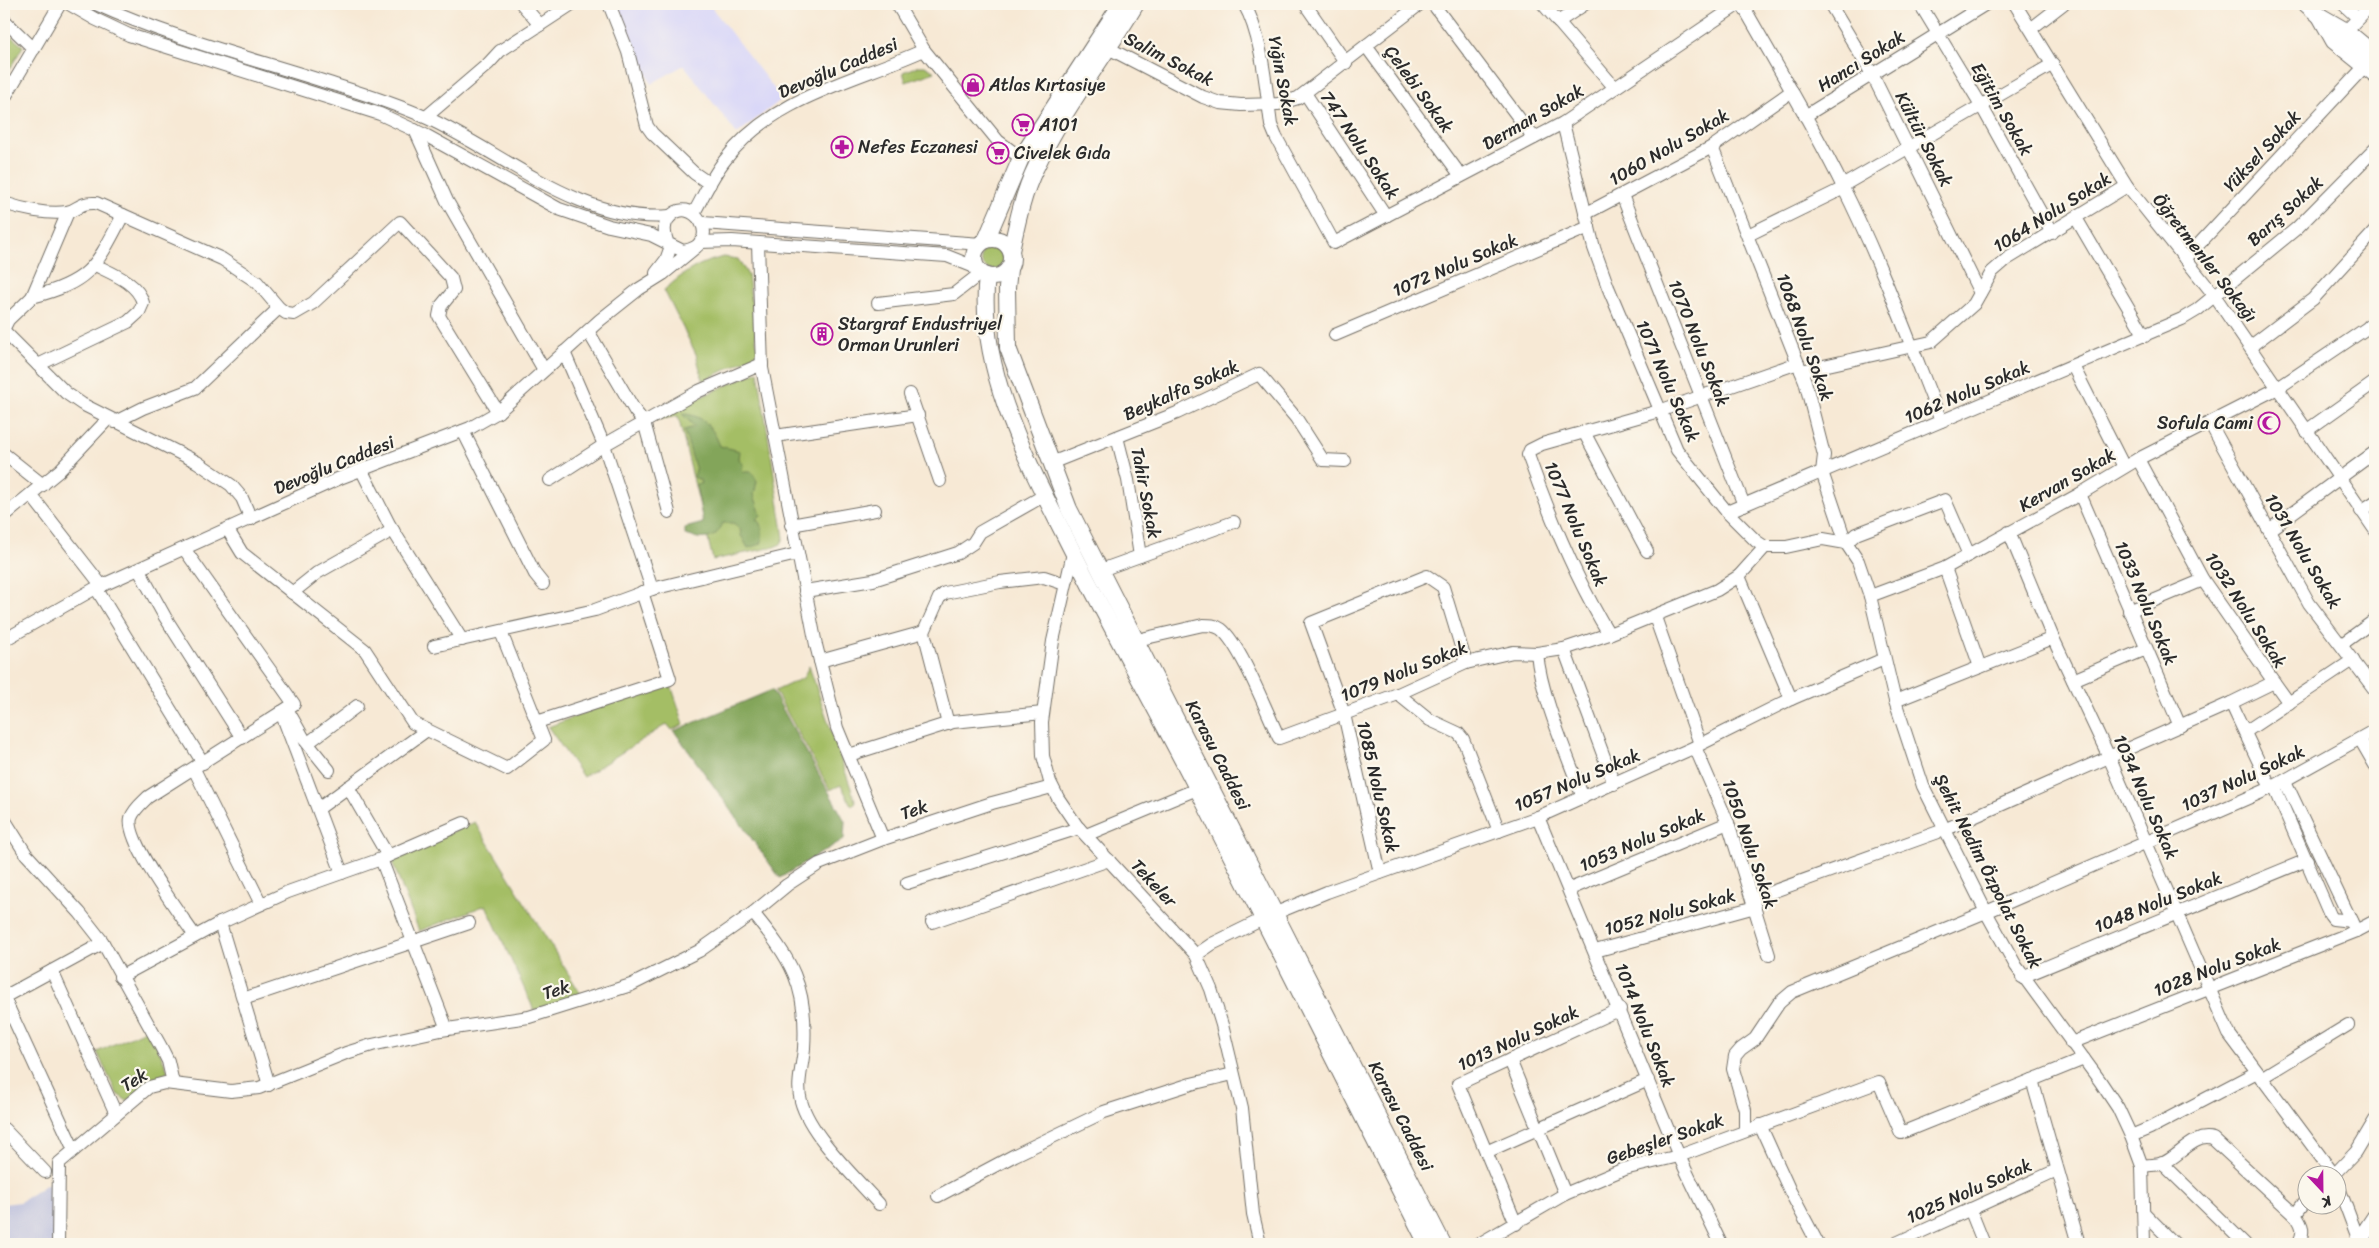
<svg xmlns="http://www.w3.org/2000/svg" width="2379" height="1248" font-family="Sriracha,sans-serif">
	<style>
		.built { fill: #d9d7f8 }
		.industrial { fill: #c0c2dd }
		.green { fill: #a4be65; stroke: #687448 }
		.forest { fill: #83a55a; stroke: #576842 }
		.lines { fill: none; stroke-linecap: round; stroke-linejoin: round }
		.minor-casing { stroke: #726e66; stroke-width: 14 }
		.major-casing { stroke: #726e66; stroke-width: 18 }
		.minor { stroke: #fff; stroke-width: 12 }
		.major { stroke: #fff; stroke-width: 16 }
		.labels { text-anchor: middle; stroke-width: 4.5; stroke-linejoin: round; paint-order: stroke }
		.street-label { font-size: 18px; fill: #2b2b2b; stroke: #fbf7ec }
		.poi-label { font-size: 18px; fill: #2b2b2b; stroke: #fbf7ec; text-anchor: start }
	</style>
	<rect width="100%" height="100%" fill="#fbf7ec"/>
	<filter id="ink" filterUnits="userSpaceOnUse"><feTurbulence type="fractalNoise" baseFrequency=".02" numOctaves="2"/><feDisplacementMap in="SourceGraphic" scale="10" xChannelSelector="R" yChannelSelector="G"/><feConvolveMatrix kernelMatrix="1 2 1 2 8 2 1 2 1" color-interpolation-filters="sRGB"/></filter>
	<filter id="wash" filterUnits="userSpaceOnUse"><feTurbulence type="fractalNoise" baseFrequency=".0096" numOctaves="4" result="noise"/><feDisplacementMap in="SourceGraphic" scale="20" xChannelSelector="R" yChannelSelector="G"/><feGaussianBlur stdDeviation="1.12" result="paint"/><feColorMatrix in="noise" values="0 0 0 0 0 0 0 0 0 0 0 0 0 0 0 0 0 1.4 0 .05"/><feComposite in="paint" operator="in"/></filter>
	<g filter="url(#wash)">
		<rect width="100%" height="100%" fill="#f7e9d5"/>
		<path class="built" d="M622,4h87l73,95 -45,35 -53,-69 -33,19 -33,-78z"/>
		<path class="industrial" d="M52,1181l4,63h-52v-40l16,-2z"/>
		<g class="green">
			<path d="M4,31l19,15 -19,33z"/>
			<path d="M918,66h7l10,6 -29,10 -3,-10z"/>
			<circle cx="993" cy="258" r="12"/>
			<path d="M724,257l14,2 10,16 10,79 -55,27 -7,-27 -32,-64c21,-18 33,-27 60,-33z"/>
			<path d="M758,371l26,167 -3,6 -7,3 -61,13 -35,-144 -21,4 4,-5z"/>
			<path d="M809,666l47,137 -5,2 -10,-20 -11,5 -55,-99 28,-13z"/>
			<path d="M661,683h6l5,5 12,36 -12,6 -5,-6 -84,53 -35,-50z"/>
			<path d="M475,822l107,174 -48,14 -48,-105 -67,26 -28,-72z"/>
			<path d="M149,1028l19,43 -41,30 -10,-7 -20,-42z"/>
		</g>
		<g class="forest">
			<path d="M682,414c21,0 31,14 38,32l20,5 -1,8 4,5 -1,8h10l5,9 -3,14 7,20 -5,4c7,6 8,16 5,25l-13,4 -7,-13 -1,-7 -7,-5h-10c-8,19 -20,17 -38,12v-7l18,-5 -7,-39h5l-1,-4 -6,-3 2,-7 -12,-40 11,-3z"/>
			<path d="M772,690l73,131 -1,18 -64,39 -106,-147z"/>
		</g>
	</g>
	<g filter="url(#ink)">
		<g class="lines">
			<g class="minor-casing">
				<g id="minor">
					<path d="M69,4l26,15 34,16 251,79 47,22 132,73 50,17 42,9 32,16c44,-6 8,-62 -15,-32 -5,7 -4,14 -1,22"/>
					<path d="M96,4c75,34 155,54 233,79 32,10 65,20 96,34 77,34 154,107 245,99"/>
					<path d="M522,4l18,21 32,-21"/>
					<path d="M609,4l19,48 19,74 5,7 42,40 16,11"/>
					<path d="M897,4l27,46 74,91 23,17"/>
					<path d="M1244,4c18,31 22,84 27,121l5,12 58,106 229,-120 176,-119"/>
					<path d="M1305,4l41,59"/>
					<path d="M1433,4l101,134"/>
					<path d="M1543,4l72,84"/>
					<path d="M1742,4c34,60 70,120 101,183 38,76 67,156 98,234"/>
					<path d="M1830,4l42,70 108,219"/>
					<path d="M1920,4l61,101 71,128"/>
					<path d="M2015,4l112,182 87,109 161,235"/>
					<path d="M2343,4l15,14"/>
					<path d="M4,20l30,29"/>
					<path d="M1558,22l27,-18"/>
					<path d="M2032,28l31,-24"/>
					<path d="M2346,31l26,-27"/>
					<path d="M1366,46l95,130"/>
					<path d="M1108,48l95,49 17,6 21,2 37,-1 20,-6 122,-94"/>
					<path d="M1305,93l81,123"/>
					<path d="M4,99l56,-95"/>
					<path d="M1805,116l181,-112"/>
					<path d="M426,117l62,-53 12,-13 40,-26"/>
					<path d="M1563,123l31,125 14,39 69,163 50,62 29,29 9,6h21l37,-8 23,4 12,18 12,35 25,105 28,85 63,126 30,54 84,115 18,27 13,28 11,30 2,78"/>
					<path d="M415,130l32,71 97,169"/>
					<path d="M1712,147l93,234 19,74 -2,17 24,71 10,-9 89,-34 24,55"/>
					<path d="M1842,186l211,-122"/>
					<path d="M1622,195l122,310"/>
					<path d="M4,203c17,6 44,12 63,9 12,-2 11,-10 29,-9l126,56 35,23 22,26 7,5 8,1 19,-11 87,-81 51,56 3,12 -13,16 -2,10 59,96"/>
					<path d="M694,213c10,-18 18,-37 31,-53 48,-64 131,-79 199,-110"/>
					<path d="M1585,214l127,-67 80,-56"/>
					<path d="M2076,218l69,118"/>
					<path d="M703,223l278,21"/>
					<path d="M1748,235l96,-47"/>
					<path d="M700,242l32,-1 215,15 30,12"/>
					<path d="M758,243l4,125 54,277 21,83 46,111"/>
					<path d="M2185,259l180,-193"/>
					<path d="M656,273l10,-13 5,-14"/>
					<path d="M32,297c59,-15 64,-31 91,-82"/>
					<path d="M878,303l76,-9 27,-21"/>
					<path d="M4,328l4,-8 24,-23 36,-85"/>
					<path d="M4,331l62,62 16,11 115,58 34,23 11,13 9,21"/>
					<path d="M588,331l47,80 9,11 25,90"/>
					<path d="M1335,335l254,-108"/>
					<path d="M2251,346l62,-47 62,-68"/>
					<path d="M564,352l40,93 48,144"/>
					<path d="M38,365l90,-43 11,-10 4,-9c-5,-20 -30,-29 -48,-38"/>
					<path d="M2073,366l51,101"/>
					<path d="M1801,371l130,-29 43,-38 18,-32 15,-13 120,-73"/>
					<path d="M910,394l30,87"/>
					<path d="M115,422l28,-14 52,-20 84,-80"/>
					<path d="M2210,423l99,180 66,87"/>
					<path d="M463,431l72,143 8,10"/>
					<path d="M2306,431l69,-49"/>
					<path d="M1584,432l63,119"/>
					<path d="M775,436l143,-21"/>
					<path d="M1117,437l11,43 12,76"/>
					<path d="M4,454l39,31"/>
					<path d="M2138,459l65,121 71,102 -43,21 40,85"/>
					<path d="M1051,463l126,-50 82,-39 37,44 27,42 22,1"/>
					<path d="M362,471l27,53 73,116"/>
					<path d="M550,480l54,-35 95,-54 63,-27"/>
					<path d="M2080,494l100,232"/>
					<path d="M31,495l71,91"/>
					<path d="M2361,511l14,-9"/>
					<path d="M1727,512l455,-193 15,-9 100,-82 78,-79"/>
					<path d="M4,516l55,-45 49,-52"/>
					<path d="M791,525l84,-15"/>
					<path d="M228,530l14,23 123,97 48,73 94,46 37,-29 -43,-108"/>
					<path d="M2269,530l106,-78"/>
					<path d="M2009,532l44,106 56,119 120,277 106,142"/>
					<path d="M1765,547l-26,29 52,123"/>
					<path d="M185,550l109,154 -146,93c-6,6 -14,12 -17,21 -6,23 50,97 64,118"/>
					<path d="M1073,553l-20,88 -11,81 1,34 7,26 8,16 19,28 119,129 15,34 11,36 20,83 11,106 7,30"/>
					<path d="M1945,568l35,99"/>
					<path d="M139,570l26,47 77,121"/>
					<path d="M1101,570l133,-48"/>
					<path d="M96,588l107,175"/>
					<path d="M805,591l68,-11 85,-27 15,-10 7,-11 65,-37"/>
					<path d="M292,593l25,-20 76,-43"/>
					<path d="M1870,596l75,-28 135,-74 58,-35 140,-71 89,-60 8,-8"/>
					<path d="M2129,611l74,-31"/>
					<path d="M1655,617l45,127"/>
					<path d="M1609,634c-34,-56 -59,-117 -81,-179l2,-5 12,-6 117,-33 139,-48"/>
					<path d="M4,640l90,-51 246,-111 130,-50 28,-16 102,-92 39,-31 24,-15 33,-27"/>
					<path d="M1137,640l66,-15c7,0 12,0 18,4 20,16 46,84 58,109l119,-44 68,-31 47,-11 24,1 27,-4 45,-15 108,-44 22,-14"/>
					<path d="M2342,644l33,-24"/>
					<path d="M434,646l161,-36 57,-21 145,-35"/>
					<path d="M1564,649l50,135"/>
					<path d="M1537,653c4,44 31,103 46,145"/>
					<path d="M820,661l104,-29"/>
					<path d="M2073,680l73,-31"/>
					<path d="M2274,682l15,21"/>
					<path d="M1398,694l32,26 28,13 5,6 36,92"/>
					<path d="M1895,701l158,-63"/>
					<path d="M287,709l17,30 25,31"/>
					<path d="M281,712l61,161"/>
					<path d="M537,722l133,-43 -28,-87"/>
					<path d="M948,724l-24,-92 15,-34 6,-5 55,-11 44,-5 21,7"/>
					<path d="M2245,732l108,-72"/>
					<path d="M2360,739l15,26"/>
					<path d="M308,743l49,-37"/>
					<path d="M1695,747l33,76 41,132"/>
					<path d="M849,755l104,-33 90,-9"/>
					<path d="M194,769l67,135"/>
					<path d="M2285,781l71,150"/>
					<path d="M2274,786l56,129 3,4 18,2"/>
					<path d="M348,787l40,69"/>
					<path d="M318,809l109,-79"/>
					<path d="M1538,817l141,339 42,88"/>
					<path d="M4,819l22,35 54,59 22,28 59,106 7,14 5,22"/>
					<path d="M1086,835l111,-46"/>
					<path d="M381,859l66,170"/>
					<path d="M1380,873l-36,-159 -33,-91 116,-47 16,11 23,76"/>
					<path d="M907,883l172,-55"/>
					<path d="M1570,889l158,-66"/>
					<path d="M1752,899l192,-69 287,-127"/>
					<path d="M753,913c38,46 55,73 51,135 -1,17 -8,36 -3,53 9,34 54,76 78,103"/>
					<path d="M1276,913l51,-21 211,-75 157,-70 96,-48 93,-40"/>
					<path d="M932,922l177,-62"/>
					<path d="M220,923l49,162"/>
					<path d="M1595,951l160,-44"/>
					<path d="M1196,955l16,-11 51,-25"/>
					<path d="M52,971l64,143"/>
					<path d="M120,977l100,-54 68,-31 93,-33 83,-36"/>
					<path d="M2022,977l285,-117"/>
					<path d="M4,997l99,-54"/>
					<path d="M4,998l70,152"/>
					<path d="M243,999l226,-76"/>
					<path d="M2071,1043l285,-112 19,-10"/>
					<path d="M1510,1060l55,134"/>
					<path d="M2261,1078l87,-53"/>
					<path d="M2032,1080l47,164"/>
					<path d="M1760,1125l30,66 28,53"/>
					<path d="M4,1129l41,43"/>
					<path d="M1745,1130v-20l-12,-41 2,-13 6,-7 14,-10 24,-36 13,-11 194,-80 285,-124 104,-58"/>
					<path d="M2131,1136l19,-8 107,-56"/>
					<path d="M1486,1152l162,-72"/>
					<path d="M2162,1163l83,81"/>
					<path d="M2142,1166c6,-1 13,-1 19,-2 18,-6 32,-31 52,-25l82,76"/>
					<path d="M2333,1176l23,-24 19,-32"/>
					<path d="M2336,1180l23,61"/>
					<path d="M938,1196l77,-41 89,-43 87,-28 42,-10"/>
					<path d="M1970,1209l14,35"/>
					<path d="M2145,1214l30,30"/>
					<path d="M1516,1224l-58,-140 162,-75"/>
					<path d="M58,1244l1,-81 90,-76 16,-4 66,8 28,-3 87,-35 26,-8 69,-15 88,-13 102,-32 68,-34 54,-38 34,-28 32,-21 64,-25 109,-36 60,-16"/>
					<path d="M1479,1244l86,-50 59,-25 55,-13 200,-74 22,51 183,-74"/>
					<path d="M1894,1244l163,-74"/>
					<path d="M2298,1244c7,-12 5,-19 -3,-29l11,-15"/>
				</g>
			</g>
			<g class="major-casing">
				<g id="major">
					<path d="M2306,4l14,12 26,15 29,24"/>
					<path d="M2320,16l14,25 41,33"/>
					<circle cx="993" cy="258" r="19"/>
					<path d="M986,240l35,-82 100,-154"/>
					<path d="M1011,251c6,-28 12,-58 25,-84 27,-58 68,-109 100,-163"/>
					<path d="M1009,269l-2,19 1,60 61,161 374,735"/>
					<path d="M987,276c-11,94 44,192 85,274 40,80 84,158 125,238 77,152 153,304 230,456"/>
					<path d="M2357,1244l18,-27"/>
				</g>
			</g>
			<use href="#minor" class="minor"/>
			<use href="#major" class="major"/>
		</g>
	</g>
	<defs>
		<g id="shop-ring" transform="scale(1.125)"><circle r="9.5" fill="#fbf7ec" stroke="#b5179e" stroke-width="1.5"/><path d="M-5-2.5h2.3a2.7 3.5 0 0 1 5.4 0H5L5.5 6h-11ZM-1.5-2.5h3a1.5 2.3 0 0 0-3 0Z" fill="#b5179e"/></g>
		<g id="supermarket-ring" transform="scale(1.125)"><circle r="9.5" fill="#fbf7ec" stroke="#b5179e" stroke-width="1.5"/><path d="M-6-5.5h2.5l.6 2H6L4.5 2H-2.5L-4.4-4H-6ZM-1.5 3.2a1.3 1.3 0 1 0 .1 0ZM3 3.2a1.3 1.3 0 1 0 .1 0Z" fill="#b5179e"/></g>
		<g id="pharmacy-ring" transform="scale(1.125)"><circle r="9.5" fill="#fbf7ec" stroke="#b5179e" stroke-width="1.5"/><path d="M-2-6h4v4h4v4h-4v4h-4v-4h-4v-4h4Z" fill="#b5179e"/></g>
		<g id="building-ring" transform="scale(1.125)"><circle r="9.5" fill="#fbf7ec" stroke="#b5179e" stroke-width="1.5"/><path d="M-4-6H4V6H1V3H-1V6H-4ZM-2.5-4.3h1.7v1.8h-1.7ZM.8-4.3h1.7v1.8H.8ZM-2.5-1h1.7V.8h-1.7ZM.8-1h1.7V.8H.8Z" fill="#b5179e"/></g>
		<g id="mosque-ring" transform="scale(1.125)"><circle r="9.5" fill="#fbf7ec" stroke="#b5179e" stroke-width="1.5"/><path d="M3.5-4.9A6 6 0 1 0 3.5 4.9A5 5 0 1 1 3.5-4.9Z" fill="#b5179e"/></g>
	</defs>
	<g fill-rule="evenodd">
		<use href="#shop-ring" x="973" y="85"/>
		<use href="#supermarket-ring" x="1023" y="125"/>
		<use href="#pharmacy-ring" x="842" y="147"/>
		<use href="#supermarket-ring" x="998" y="153"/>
		<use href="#building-ring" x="822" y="334"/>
		<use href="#mosque-ring" x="2269" y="423"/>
	</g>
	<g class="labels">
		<g class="street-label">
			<text transform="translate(1169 59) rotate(27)" y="6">Salim Sokak</text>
			<text transform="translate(1861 61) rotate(-32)" y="6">Hancı Sokak</text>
			<text transform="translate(838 68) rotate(-23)" y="6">Devoğlu Caddesi</text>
			<text transform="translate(1283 81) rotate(79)" y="6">Yığın Sokak</text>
			<text transform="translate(1419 89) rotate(54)" y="6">Çelebi Sokak</text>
			<text transform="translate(2002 109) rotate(60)" y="6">Eğitim Sokak</text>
			<text transform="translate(1533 117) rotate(-30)" y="6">Derman Sokak</text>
			<text transform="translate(1924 139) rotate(63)" y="6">Kültür Sokak</text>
			<text transform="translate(1360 145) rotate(56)" y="6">747 Nolu Sokak</text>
			<text transform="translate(1669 147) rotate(-30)" y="6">1060 Nolu Sokak</text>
			<text transform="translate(2262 151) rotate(-47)" y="6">Yüksel Sokak</text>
			<text transform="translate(2285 211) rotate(-42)" y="6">Barış Sokak</text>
			<text transform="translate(2052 212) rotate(-32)" y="6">1064 Nolu Sokak</text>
			<text transform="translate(2205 258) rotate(52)" y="6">Öğretmenler Sokağı</text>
			<text transform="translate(1455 265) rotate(-23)" y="6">1072 Nolu Sokak</text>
			<text transform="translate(1805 337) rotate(70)" y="6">1068 Nolu Sokak</text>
			<text transform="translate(1699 343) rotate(68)" y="6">1070 Nolu Sokak</text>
			<text transform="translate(1668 381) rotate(66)" y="6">1071 Nolu Sokak</text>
			<text transform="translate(1181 390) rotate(-24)" y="6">Beykalfa Sokak</text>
			<text transform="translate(1967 392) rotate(-23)" y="6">1062 Nolu Sokak</text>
			<text transform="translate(334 465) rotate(-22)" y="6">Devoğlu Caddesi</text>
			<text transform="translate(2067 480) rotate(-30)" y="6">Kervan Sokak</text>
			<text transform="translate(1146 493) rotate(79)" y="6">Tahir Sokak</text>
			<text transform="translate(1576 524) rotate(67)" y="6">1077 Nolu Sokak</text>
			<text transform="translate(2303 551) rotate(59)" y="6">1031 Nolu Sokak</text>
			<text transform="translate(2146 603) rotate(67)" y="6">1033 Nolu Sokak</text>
			<text transform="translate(2246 610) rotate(57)" y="6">1032 Nolu Sokak</text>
			<text transform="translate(1404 671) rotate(-22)" y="6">1079 Nolu Sokak</text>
			<text transform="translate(1218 755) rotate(63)" y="6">Karasu Caddesi</text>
			<text transform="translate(2243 778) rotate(-25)" y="6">1037 Nolu Sokak</text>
			<text transform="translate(1577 780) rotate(-23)" y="6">1057 Nolu Sokak</text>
			<text transform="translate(1378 787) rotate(77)" y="6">1085 Nolu Sokak</text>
			<text transform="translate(2146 797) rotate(66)" y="6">1034 Nolu Sokak</text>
			<text transform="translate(914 810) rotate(-19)" y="6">Tek</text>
			<text transform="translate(1642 840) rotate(-23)" y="6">1053 Nolu Sokak</text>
			<text transform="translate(1750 844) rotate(71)" y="6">1050 Nolu Sokak</text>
			<text transform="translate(1988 871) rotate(63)" y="6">Şehit Nedim Özpolat Sokak</text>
			<text transform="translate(1154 883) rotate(47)" y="6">Tekeler</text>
			<text transform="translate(2158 902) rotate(-22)" y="6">1048 Nolu Sokak</text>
			<text transform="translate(1670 912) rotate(-15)" y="6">1052 Nolu Sokak</text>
			<text transform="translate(2217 967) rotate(-21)" y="6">1028 Nolu Sokak</text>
			<text transform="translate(556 990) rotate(-17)" y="6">Tek</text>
			<text transform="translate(1645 1025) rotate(68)" y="6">1014 Nolu Sokak</text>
			<text transform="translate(1518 1038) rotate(-25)" y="6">1013 Nolu Sokak</text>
			<text transform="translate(134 1080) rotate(-31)" y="6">Tek</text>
			<text transform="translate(1401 1116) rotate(63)" y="6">Karasu Caddesi</text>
			<text transform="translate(1665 1139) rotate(-19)" y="6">Gebeşler Sokak</text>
			<text transform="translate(1969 1191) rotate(-24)" y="6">1025 Nolu Sokak</text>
		</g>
		<g class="poi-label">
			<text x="989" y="91">Atlas Kırtasiye</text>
			<text x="1039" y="131">A101</text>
			<text x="858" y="153">Nefes Eczanesi</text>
			<text x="1014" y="159">Civelek Gıda</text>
			<text x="838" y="330">Stargraf Endustriyel<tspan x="838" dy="21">Orman Urunleri</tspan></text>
			<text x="2253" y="429" text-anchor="end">Sofula Cami</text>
		</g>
	</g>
	<rect width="2379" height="1248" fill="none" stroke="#fbf7ec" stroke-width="20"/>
	<g transform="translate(2322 1190) rotate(158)"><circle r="24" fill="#fbf7ec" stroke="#a8a59f"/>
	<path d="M0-4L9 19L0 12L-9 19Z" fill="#b5179e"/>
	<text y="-8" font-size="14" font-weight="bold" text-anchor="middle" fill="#2b2b2b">K</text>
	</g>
</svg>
